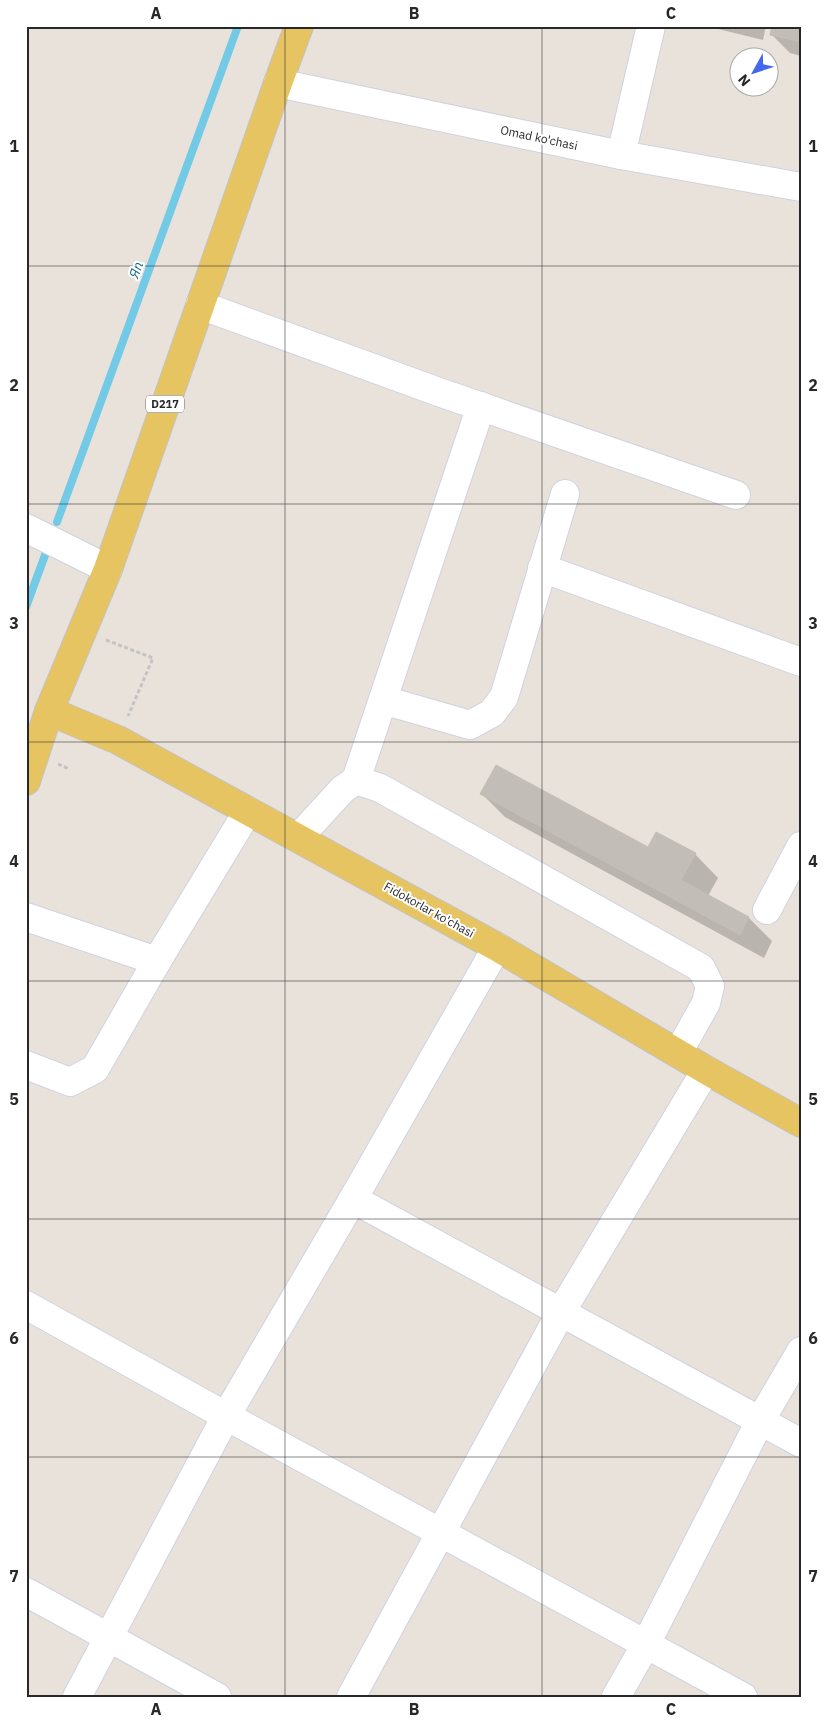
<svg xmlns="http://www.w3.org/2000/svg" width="827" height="1723" font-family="'IBM Plex Sans',sans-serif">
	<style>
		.shadow { fill: #0003 }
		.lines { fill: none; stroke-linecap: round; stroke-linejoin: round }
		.stream { stroke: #72cae6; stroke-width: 8 }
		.building { fill: #c2bdb6; stroke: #c4beb4 }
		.minor-casing { stroke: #cfd3e0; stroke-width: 30 }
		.major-casing { stroke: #c3c3c3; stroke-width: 30 }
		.path { stroke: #c3c3c3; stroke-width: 3; stroke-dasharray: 4 2.5; stroke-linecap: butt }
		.minor { stroke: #fff; stroke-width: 28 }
		.major { stroke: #e6c462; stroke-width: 28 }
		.grid { fill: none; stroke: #282828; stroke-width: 1; stroke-opacity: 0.55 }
		.labels { text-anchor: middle; stroke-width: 4; stroke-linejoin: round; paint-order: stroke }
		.shield { fill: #fff; stroke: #686868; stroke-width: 1 }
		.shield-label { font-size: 11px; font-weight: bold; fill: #282828 }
		.street-label { font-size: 12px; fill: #282828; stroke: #fff }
		.water-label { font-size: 14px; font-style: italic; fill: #16688d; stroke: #fff }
		.neatline { fill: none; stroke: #282828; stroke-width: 2 }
		.grid-label { font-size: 16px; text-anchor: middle; font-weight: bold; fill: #282828 }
	</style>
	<rect width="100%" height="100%" fill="#e9e2da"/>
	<g class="shadow">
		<path d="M712,26h54l-3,14 -49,-12z"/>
		<path d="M801,26v30l-11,-3 -18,-18z"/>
		<path d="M482,794l166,55 47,5 23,24 -10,18 41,22 23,23 -8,17 -259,-141z"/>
	</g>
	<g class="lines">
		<g class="stream">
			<path d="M57,522l181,-496"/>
			<path d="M26,607l22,-60"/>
		</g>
	</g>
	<g class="building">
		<path d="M772,26h29v16l-31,-7z"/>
		<path d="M496,765l152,82 8,-15 40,21 -15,27 68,37 -9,18 -260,-141z"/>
	</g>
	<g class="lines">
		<g class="minor-casing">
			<g id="minor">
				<path d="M278,83l343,72 180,32"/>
				<path d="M621,155l30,-129"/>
				<path d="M200,305l236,86 300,104"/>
				<path d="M26,528l82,41"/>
				<path d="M542,568l259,94"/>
				<path d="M383,700l87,25 22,-12 12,-16 61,-203"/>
				<path d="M356,780l125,-374"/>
				<path d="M298,838l45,-49 13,-9 24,8 321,180 9,18 -4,17 -28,50"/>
				<path d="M767,910l34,-64"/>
				<path d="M26,917l131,44"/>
				<path d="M26,1065l44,17 25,-13 62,-108 91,-150"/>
				<path d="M353,1199l448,244"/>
				<path d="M26,1305l200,111 517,281"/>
				<path d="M26,1592l191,105"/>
				<path d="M77,1697l149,-281 127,-217 144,-252"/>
				<path d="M351,1697l210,-385 145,-242"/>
				<path d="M616,1697l30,-53 114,-223 41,-70"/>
			</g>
		</g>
		<g class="major-casing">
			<g id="major">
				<path d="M49,711l69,29 379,207 209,123 95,53"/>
				<path d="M26,781l23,-70 59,-142 170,-486 21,-57"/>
			</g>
		</g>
		<g class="path">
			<path d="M106,640l47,18 -25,58"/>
			<path d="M58,764l11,5"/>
		</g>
		<use href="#minor" class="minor"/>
		<use href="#major" class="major"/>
	</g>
	<path class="grid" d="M285,26v1671M542,26v1671M26,266h775M26,504h775M26,742h775M26,981h775M26,1219h775M26,1457h775"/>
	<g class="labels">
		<rect class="shield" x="146" y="395.5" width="38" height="17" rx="4"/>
		<g class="shield-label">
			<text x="165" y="408">D217</text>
		</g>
		<g class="street-label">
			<text transform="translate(539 138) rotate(12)" y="4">Omad ko'chasi</text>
			<text transform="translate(429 910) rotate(29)" y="4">Fidokorlar ko'chasi</text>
		</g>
		<g class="water-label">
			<text transform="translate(136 270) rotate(-70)" y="5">Яп</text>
		</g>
	</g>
	<rect width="827" height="1723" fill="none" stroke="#ffffff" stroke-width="55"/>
	<g transform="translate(754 72) rotate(230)"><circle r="24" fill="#ffffff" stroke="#a9a9a9"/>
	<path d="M0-4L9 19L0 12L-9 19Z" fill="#4368ed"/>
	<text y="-8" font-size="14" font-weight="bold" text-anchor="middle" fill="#282828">N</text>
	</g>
	<rect x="28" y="28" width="772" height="1668" class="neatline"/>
	<g class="grid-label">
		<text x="156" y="19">A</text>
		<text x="414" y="19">B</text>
		<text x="671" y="19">C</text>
		<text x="14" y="152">1</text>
		<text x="813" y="152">1</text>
		<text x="14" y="391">2</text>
		<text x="813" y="391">2</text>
		<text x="14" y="629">3</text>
		<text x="813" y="629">3</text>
		<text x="14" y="867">4</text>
		<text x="813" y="867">4</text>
		<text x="14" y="1105">5</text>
		<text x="813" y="1105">5</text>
		<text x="14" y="1344">6</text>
		<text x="813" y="1344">6</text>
		<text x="14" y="1582">7</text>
		<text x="813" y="1582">7</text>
		<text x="156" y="1715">A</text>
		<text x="414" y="1715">B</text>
		<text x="671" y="1715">C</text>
	</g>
</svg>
